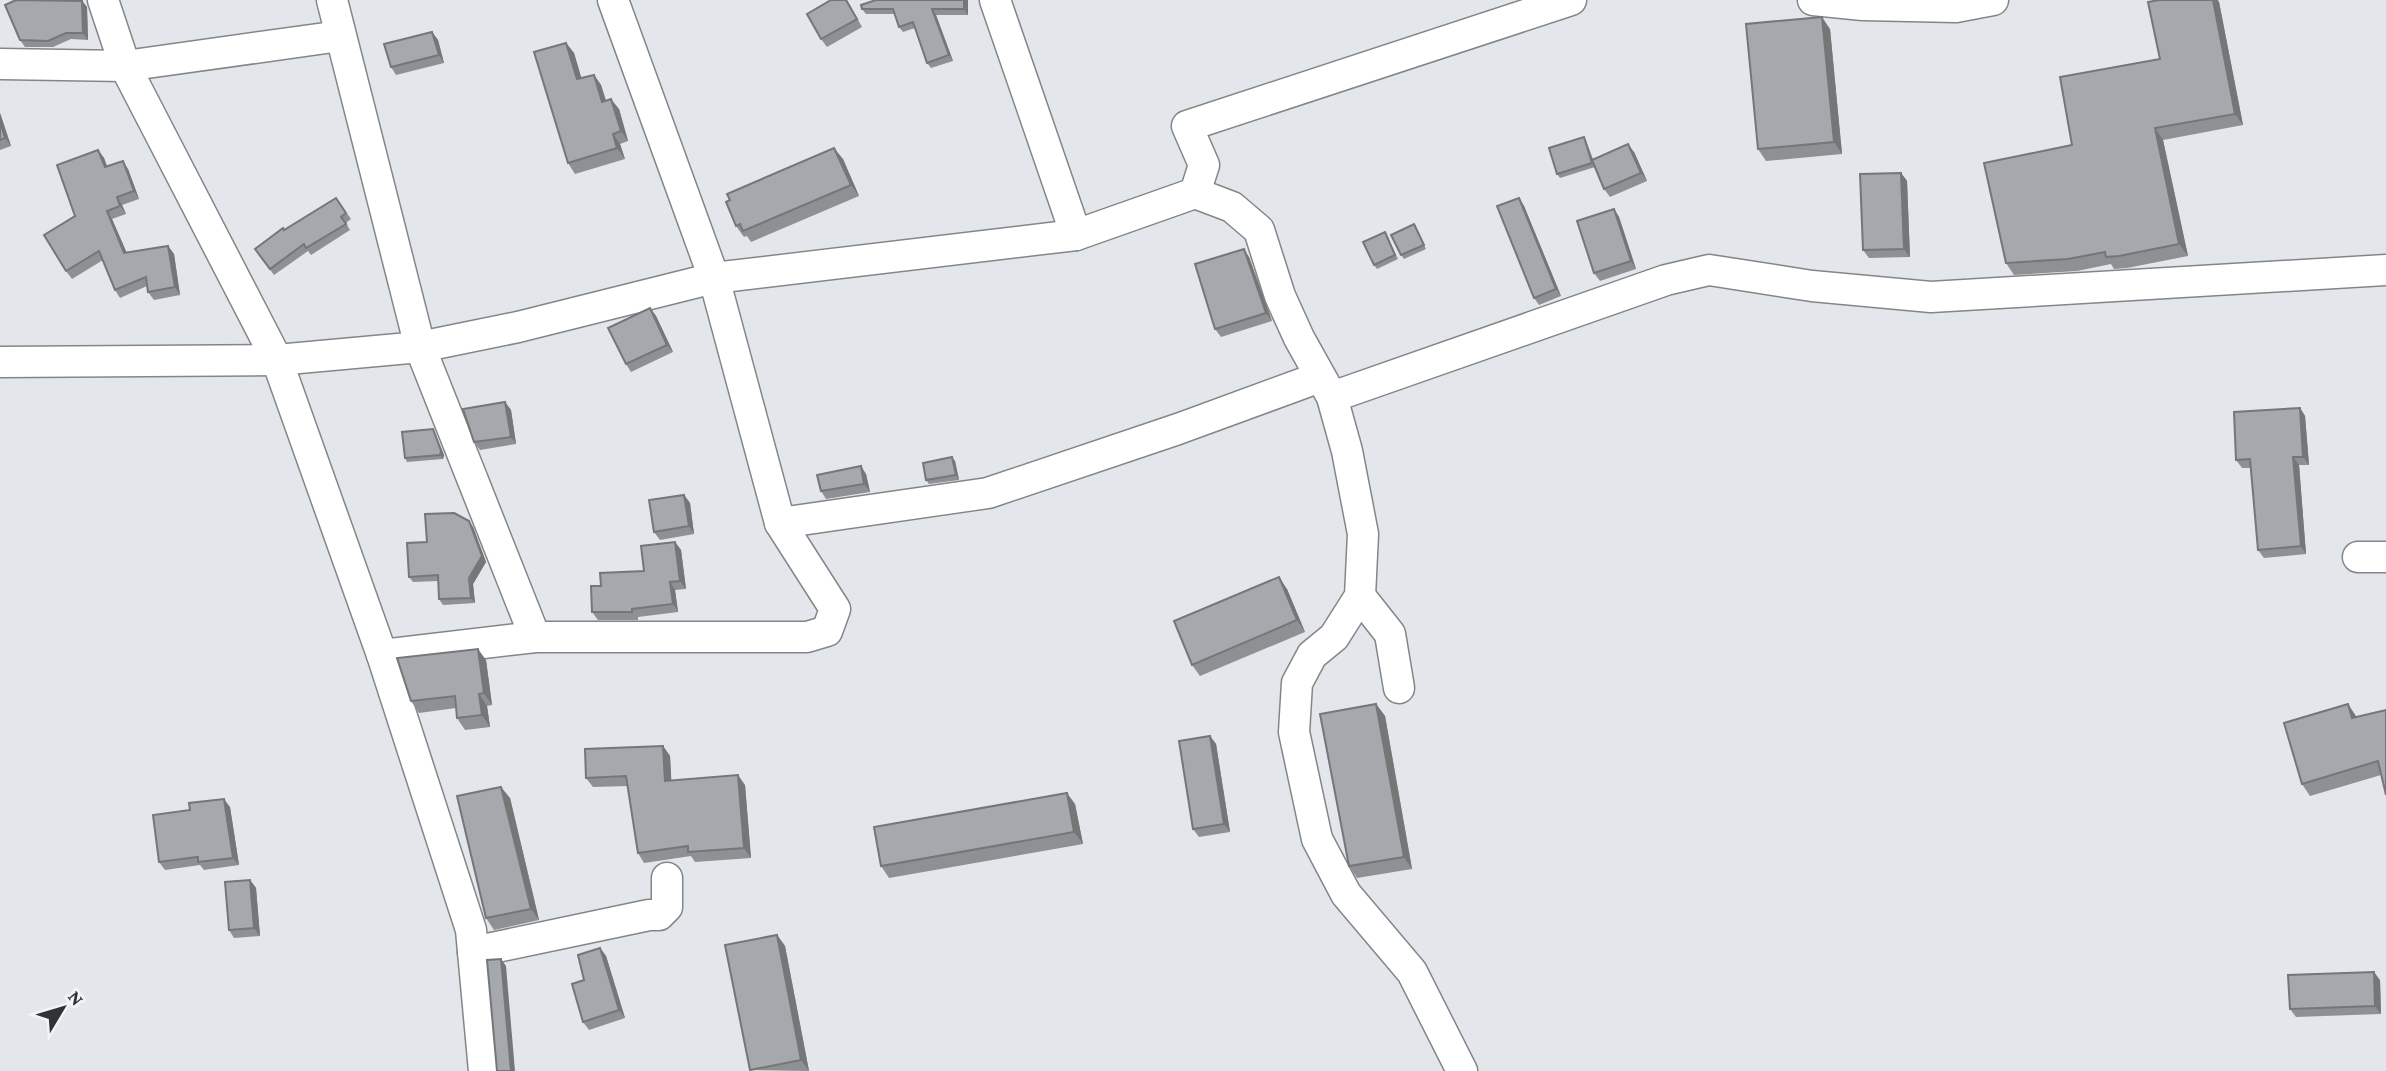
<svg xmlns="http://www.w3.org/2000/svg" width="2386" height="1071" font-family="'Crimson Pro',serif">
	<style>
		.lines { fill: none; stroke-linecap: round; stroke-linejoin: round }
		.street-casing { stroke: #838689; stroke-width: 33 }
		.street { stroke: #fff; stroke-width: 30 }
		.wall { fill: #8e9094 }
		.shaded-wall { fill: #747678 }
		.building { fill: #a5a8ac; stroke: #747678; stroke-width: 2 }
	</style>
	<rect width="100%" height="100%" fill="#e3e7eb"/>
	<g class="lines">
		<g class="street-casing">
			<g id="street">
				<path d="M103,0l22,66 152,294 105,295 89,275 13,141"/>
				<path d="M332,0l88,347 115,290"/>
				<path d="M995,0l81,235"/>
				<path d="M1813,0l50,5 93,2 37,-7"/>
				<path d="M0,64l125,2 215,-30"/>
				<path d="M1195,193l37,14 27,23 21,66 19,42 33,59 15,54 16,83 -3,62 -26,41 -22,18 -15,28 -3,49 23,107 29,55 66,78 50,99"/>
				<path d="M0,362l277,-2 143,-13 98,-20 196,-49 362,-43 119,-42 9,-28 -17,-39 384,-126"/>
				<path d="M1332,397l334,-117 43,-10 103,16 119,11 455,-27"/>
				<path d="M780,523l208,-30 190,-64 142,-52"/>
				<path d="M2358,557h28"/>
				<path d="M1360,596l30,38 9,54"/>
				<path d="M382,655l153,-18h272l20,-6 8,-22 -55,-86 -66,-245 -101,-278"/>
				<path d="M473,952l176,-37h10l8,-8v-29"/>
			</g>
		</g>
		<use href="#street" class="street"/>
	</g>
	<g class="wall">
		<path d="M831,0h16l15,27 -35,20 -6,-8z"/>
		<path d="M876,0h92v15h-32l17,46 -22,7 -4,-5 -12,-35 -12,4 -4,-5 -4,-13h-29l-4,-5z"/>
		<path d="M38,1h44l5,6 1,33 -17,-1 -18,8h-28l-5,-7z"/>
		<path d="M2219,2l24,123 -80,15 25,116 -61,12 -13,1 -3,-5 -34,7 -63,4 -8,-12 66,-118z"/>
		<path d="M1830,29l12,125 -76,7 -8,-12z"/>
		<path d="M432,32l6,8 6,23 -48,12 -5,-8z"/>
		<path d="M566,43l8,10 7,25 13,-3 7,10 5,15 13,9 9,32 -8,3 5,15 -50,15 -7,-11z"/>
		<path d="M0,113l11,33 -11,4z"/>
		<path d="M1586,141l7,18 41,-7 13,29 -37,16 -6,-8 -9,-22 -35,11 -3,-4z"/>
		<path d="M98,150l6,8 3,8 21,3 11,30 -17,6 4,9 -14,5 15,34 41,-7 6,8 6,41 -26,5 -6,-8 -1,-6 -27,12 -5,-8 -12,-30 -31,19 -6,-8 9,-55z"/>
		<path d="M843,159l16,37 -108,46 -4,-6 -3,1 -8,-11z"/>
		<path d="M1901,173l6,8 3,76 -41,1 -6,-8z"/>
		<path d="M336,198l15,21 -5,4 4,7 -39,25 -3,-4 -34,24 -19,-26z"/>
		<path d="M1519,198l5,8 37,90 -22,9 -5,-7z"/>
		<path d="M1614,209l5,8 17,52 -36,12 -6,-8z"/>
		<path d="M1414,224l12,25 -22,10 -3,-4z"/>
		<path d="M1385,232l13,27 -21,10 -3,-4z"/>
		<path d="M1249,257l23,64 -51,16 -6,-8z"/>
		<path d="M650,308l6,8 17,36 -42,20 -5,-8z"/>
		<path d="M505,402l6,8 5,34 -36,6 -6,-8z"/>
		<path d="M2300,408l5,8 4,49h-10l7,89 -42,4 -6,-8 -7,-82h-9l-6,-8z"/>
		<path d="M433,429l2,4 9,22 -1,4 -36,3 -2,-4z"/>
		<path d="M955,461l4,19 -30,4 -3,-4z"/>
		<path d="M866,474l4,18 -44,7 -5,-8z"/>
		<path d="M684,495l6,8 4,31 -34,6 -6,-8z"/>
		<path d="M469,521l4,6 13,35 -13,22 2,19 -32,2 -4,-6 -1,-18 -25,1 -4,-5 18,-35z"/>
		<path d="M675,542l6,8 5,39 -11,1 3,22 -40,5v3h-40l-6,-8 9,-26 43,-15z"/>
		<path d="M1287,589l18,43 -105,44 -8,-11z"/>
		<path d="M486,660l6,45 -5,1 3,21 -25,3 -8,-12 -1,-10 -37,5 -8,-12z"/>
		<path d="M1376,704l9,12 27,153 -55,9 -8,-12z"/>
		<path d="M2386,710l-5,65 -71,21 -8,-12 55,-67z"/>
		<path d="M1210,736l6,8 14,88 -31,5 -6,-8z"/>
		<path d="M663,746l7,10 1,25 74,4 6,73 -56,4 -4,-6 -47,7 -6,-10 -10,-67 -35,1 -7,-9z"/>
		<path d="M510,798l29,122 -45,10 -8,-12z"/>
		<path d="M1075,804l8,40 -194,34 -8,-12z"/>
		<path d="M230,807l9,58 -35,5 -4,-5 -35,5 -6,-8z"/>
		<path d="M250,880l6,8 4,48 -26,2 -5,-8z"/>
		<path d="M777,935l8,11 24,125 -59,-1z"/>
		<path d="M600,948l6,8 19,62 -36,12 -6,-8 1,-42z"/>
		<path d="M2380,980l1,34 -85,3 -6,-8z"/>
	</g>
	<g class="shaded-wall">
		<path d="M964,0h4v15l-4,-6z"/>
		<path d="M2213,0h5l1,2 24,123 -8,-11z"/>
		<path d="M82,1l5,6 1,33 -5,-7z"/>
		<path d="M932,9l4,6 17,46 -4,-6z"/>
		<path d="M1822,17l8,12 12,125 -8,-12z"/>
		<path d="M432,32l6,8 6,23 -5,-8z"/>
		<path d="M566,43l8,10 11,37 -8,-11z"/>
		<path d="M594,75l7,10 8,27 -7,-10z"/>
		<path d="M611,99l8,10 9,32 -7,-10z"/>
		<path d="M0,113l11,33 -6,-8 -5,-16z"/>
		<path d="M2155,128l8,12 25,116 -9,-12z"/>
		<path d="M613,134l7,10 5,15 -8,-11z"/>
		<path d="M1584,137l2,4 9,26 -3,-4z"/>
		<path d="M1628,144l6,8 13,29 -6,-8z"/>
		<path d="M834,148l9,11 16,37 -8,-11z"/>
		<path d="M98,150l6,8 6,17 -5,-8z"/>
		<path d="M123,161l5,8 11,30 -5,-8z"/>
		<path d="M1901,173l6,8 3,76 -6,-8z"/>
		<path d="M117,197l5,8 4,9 -6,-8z"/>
		<path d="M1519,198l5,8 37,90 -5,-7z"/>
		<path d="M1614,209l5,8 17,52 -5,-8z"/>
		<path d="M107,211l5,8 18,42 -6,-8z"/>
		<path d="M168,246l6,8 6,41 -5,-8z"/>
		<path d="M1244,249l5,8 23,64 -6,-8z"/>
		<path d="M650,308l6,8 17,36 -6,-7z"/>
		<path d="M505,402l6,8 5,34 -5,-7z"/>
		<path d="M2300,408l5,8 4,49 -6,-8z"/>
		<path d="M433,429l2,4 9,22 -1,4 -3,-4z"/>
		<path d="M952,457l3,4 4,19 -3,-5z"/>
		<path d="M2293,457l6,8 7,89 -5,-8z"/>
		<path d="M861,466l5,8 4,18 -6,-8z"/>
		<path d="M684,495l6,8 4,31 -5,-8z"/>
		<path d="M469,521l4,6 13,35 -13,22 2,19 -4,-5z"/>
		<path d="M675,542l6,8 5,39 -6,-8z"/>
		<path d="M1279,577l8,12 18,43 -8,-12z"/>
		<path d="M670,582l5,8 3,22 -5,-8z"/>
		<path d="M478,649l8,11 6,45 -8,-12z"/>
		<path d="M479,694l8,12 3,21 -8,-12z"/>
		<path d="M1376,704l9,12 27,153 -8,-12z"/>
		<path d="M2348,704l8,12 5,13 -9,-11z"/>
		<path d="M1210,736l6,8 14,88 -6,-8z"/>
		<path d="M663,746l7,10 2,35 -7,-10z"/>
		<path d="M738,775l7,10 6,73 -7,-10z"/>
		<path d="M501,787l9,11 29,122 -8,-11z"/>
		<path d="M1067,793l8,11 8,40 -9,-12z"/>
		<path d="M224,799l6,8 9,58 -6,-7z"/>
		<path d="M250,880l6,8 4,48 -6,-8z"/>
		<path d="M777,935l8,11 24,125 -8,-11z"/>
		<path d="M600,948l6,8 19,62 -6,-8z"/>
		<path d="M501,959l5,7 9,105h-4z"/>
		<path d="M2374,972l6,8 1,34 -6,-8z"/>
	</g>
	<g class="building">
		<path d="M16,0l66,1 1,32h-17l-18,8 -28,-1 -15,-35z"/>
		<path d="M831,0h15l11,19 -36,20 -14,-25z"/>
		<path d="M876,0h88v9h-32l17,46 -22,8 -14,-41 -14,5 -6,-18h-31l-1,-4z"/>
		<path d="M2159,0h54l22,114 -80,14 24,116 -60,12 -13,1 -1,-5 -37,7 -62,4 -22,-100 88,-18 -12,-68 100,-18 -12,-57z"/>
		<path d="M1822,17l12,125 -76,7 -12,-125z"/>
		<path d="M432,32l7,23 -48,12 -7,-23z"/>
		<path d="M566,43l11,36 17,-4 8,27 9,-3 10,32 -8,3 4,14 -49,15 -34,-111z"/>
		<path d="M0,122l5,16 -5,2z"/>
		<path d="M1584,137l8,26 -35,11 -8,-26z"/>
		<path d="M1628,144l13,29 -37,16 -12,-29z"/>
		<path d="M834,148l17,37 -108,46 -3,-7 -4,2 -10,-24 4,-2 -3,-6z"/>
		<path d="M98,150l7,17 18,-6 11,30 -17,6 3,9 -13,5 17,42 44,-7 7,41 -27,5 -2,-15 -31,13 -16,-39 -33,20 -22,-36 31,-19 -18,-51z"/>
		<path d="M1901,173l3,76 -41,1 -3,-76z"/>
		<path d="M336,198l10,15 -5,4 5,7 -40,24 -2,-4 -34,25 -15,-20 28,-21 1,2z"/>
		<path d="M1519,198l37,91 -22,9 -37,-92z"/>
		<path d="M1614,209l17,52 -37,12 -17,-52z"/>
		<path d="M1414,224l10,21 -23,10 -10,-20z"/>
		<path d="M1385,232l10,23 -21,10 -11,-23z"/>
		<path d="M1244,249l22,64 -51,16 -20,-65z"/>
		<path d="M650,308l17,37 -41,19 -18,-36z"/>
		<path d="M505,402l6,35 -37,5 -11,-33z"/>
		<path d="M2300,408l3,49h-10l8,89 -43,4 -8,-91 -14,1 -2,-48z"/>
		<path d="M433,429l8,22 -1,4 -35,3 -3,-26z"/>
		<path d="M952,457l4,18 -30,5 -3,-17z"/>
		<path d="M861,466l3,18 -43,7 -4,-16z"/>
		<path d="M684,495l5,31 -35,6 -5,-32z"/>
		<path d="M454,513l15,8 13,35 -13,22 2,20 -32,1 -1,-24 -29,2 -2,-34 20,-1 -2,-28z"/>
		<path d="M675,542l5,39 -10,1 3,22 -41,5v3h-40l-1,-26h10l-1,-13 44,-2 -3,-25z"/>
		<path d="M1279,577l18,43 -105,45 -18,-44z"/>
		<path d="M478,649l6,44 -5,1 3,21 -25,3 -2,-22 -44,5 -14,-43z"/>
		<path d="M1376,704l28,153 -55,9 -29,-152z"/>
		<path d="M2348,704l4,14 34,-8v85l-8,-34 -76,23 -18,-61z"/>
		<path d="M1210,736l14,88 -31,5 -14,-88z"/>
		<path d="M663,746l2,35 73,-6 6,73 -56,4v-6l-50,7 -12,-77 -40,2 -1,-29z"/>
		<path d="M501,787l30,122 -45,9 -29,-122z"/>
		<path d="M1067,793l7,39 -193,34 -7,-39z"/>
		<path d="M224,799l9,59 -35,4v-5l-39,5 -6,-47 37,-5 -1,-7z"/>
		<path d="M250,880l4,48 -25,2 -4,-48z"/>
		<path d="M777,935l24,125 -51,10 -25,-125z"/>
		<path d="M600,948l19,62 -36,12 -11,-38 12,-4 -6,-25z"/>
		<path d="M501,959l10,112h-14l-10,-111z"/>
		<path d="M2374,972l1,34 -85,3 -2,-34z"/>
	</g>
	<g transform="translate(63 1008) rotate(52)" stroke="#f1f4f8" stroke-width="5" paint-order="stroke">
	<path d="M0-5L12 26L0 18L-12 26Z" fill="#313234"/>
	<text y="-10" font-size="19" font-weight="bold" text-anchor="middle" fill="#313234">N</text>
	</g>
</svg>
